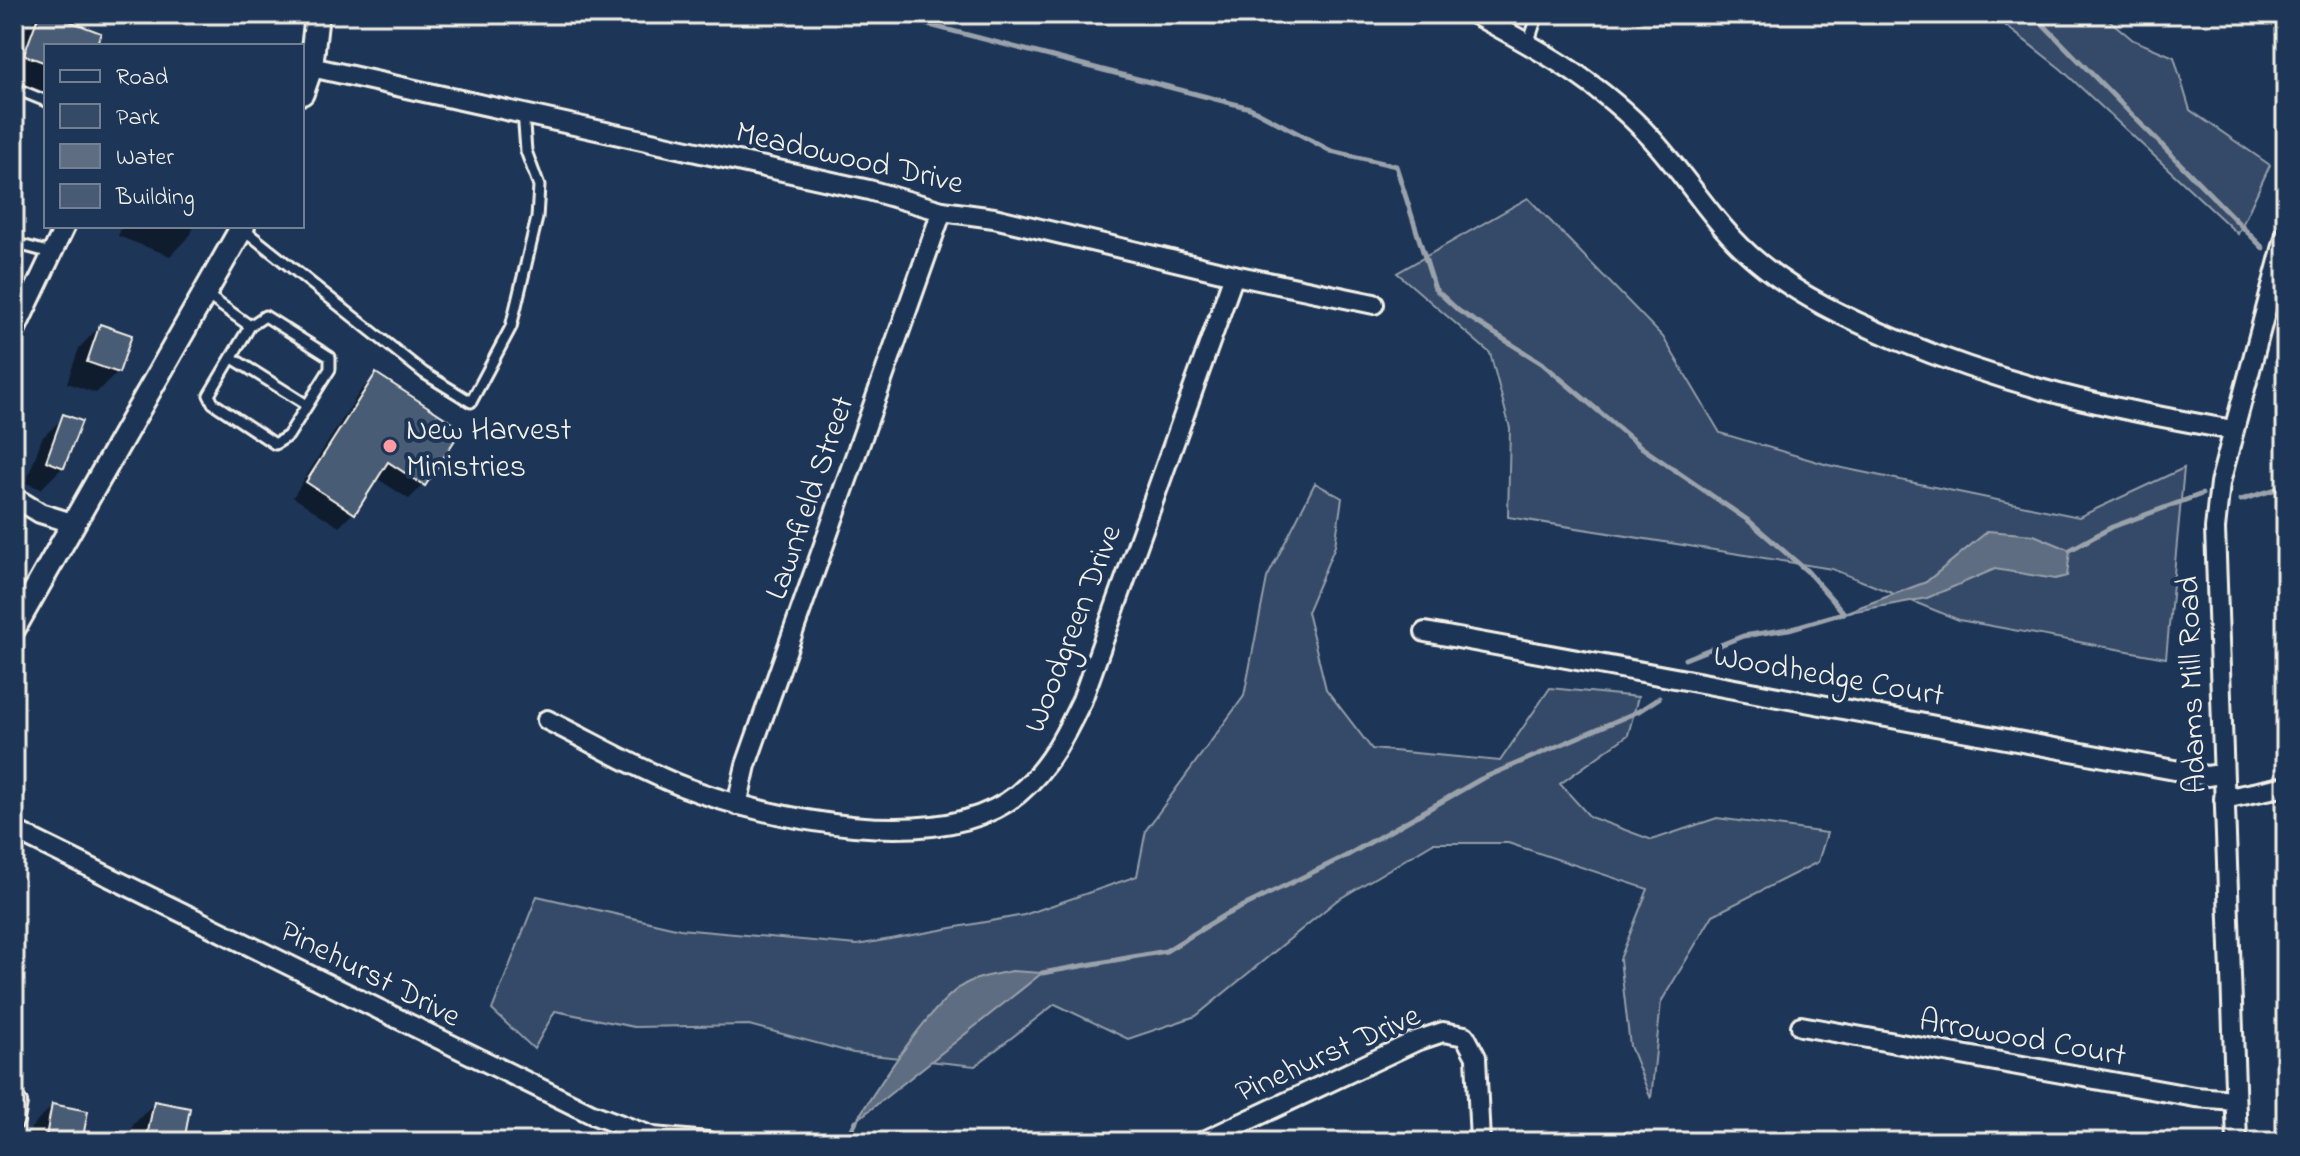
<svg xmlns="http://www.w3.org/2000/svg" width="2300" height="1156" font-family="'Indie Flower',sans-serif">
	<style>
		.green { fill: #354a67; stroke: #949ea8; stroke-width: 2 }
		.water { fill: #5e6d82; stroke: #9aa2ab; stroke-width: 2 }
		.shadow { fill: #0007 }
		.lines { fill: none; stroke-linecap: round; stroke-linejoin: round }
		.stream { stroke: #9aa2ab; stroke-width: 5 }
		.building { fill: #485b74; stroke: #f4f1e8; stroke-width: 2 }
		.service-casing { stroke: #f4f1e8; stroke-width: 15 }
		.minor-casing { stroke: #f4f1e8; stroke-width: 24 }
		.tertiary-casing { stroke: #f4f1e8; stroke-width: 28 }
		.service { stroke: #1d3557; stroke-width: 9 }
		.minor { stroke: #1d3557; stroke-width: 18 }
		.tertiary { stroke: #1d3557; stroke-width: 22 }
		.poi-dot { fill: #ff9aa2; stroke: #1d3557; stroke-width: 3 }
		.labels { text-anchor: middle; stroke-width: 8; stroke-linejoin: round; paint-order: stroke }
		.street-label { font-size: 32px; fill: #f4f1e8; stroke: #1d3557 }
		.poi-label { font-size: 32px; fill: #f4f1e8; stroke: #1d3557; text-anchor: start }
	</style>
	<rect width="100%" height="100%" fill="#1d3557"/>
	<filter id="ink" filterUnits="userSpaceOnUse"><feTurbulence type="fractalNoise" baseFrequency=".0125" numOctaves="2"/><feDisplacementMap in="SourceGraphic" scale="16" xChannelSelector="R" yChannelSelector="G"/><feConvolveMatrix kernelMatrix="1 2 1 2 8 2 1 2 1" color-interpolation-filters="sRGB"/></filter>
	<g filter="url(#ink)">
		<g class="green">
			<path d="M1991,14h111l31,26 41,17 16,53 80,55 -32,69 -177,-165z"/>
			<path d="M1528,198l135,139 57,96 108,32 251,52 105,-49 -18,190 -207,-38 -127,-51 -324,-52 2,-89 -20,-75 -93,-80z"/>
			<path d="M1315,483l27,15 -7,48 -28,66 19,77 46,60 128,12 50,-73 88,9 -10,38 -68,49 30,33 62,23 65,-22 110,15 -9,29 -105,53 -52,87 -10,97 -21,-53 -10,-87 28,-70 -140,-46h-75l-97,58 -140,115 -68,23 -73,-35 -80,62 -122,-13 -104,-28 -115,2 -79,-16 -21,38 -42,-39 45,-114 143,33 177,16 167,-30 113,-39 9,-46 98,-134 23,-118z"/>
		</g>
		<g class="water">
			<path d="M1988,531l46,4 36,15 -3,26 -12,3 -60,-10 -68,29 -83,15 82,-31z"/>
			<path d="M1012,971l30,2 -186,148c21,-33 79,-125 113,-139 13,-6 29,-8 43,-11z"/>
		</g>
		<g class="shadow">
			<path d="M40,14h6l48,32h-48v52l-32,-16v-33l6,-15z"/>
			<path d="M14,127l5,2 -5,13z"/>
			<path d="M122,226h72l-3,8 -21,22 -52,-20z"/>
			<path d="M100,326l18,46 -22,21 -29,-10 12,-35z"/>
			<path d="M376,376l47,109 -14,14 -33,-21 -23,35 -14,14 -46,-30 68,-107z"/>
			<path d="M64,417l-1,50 -22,22 -15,-6 16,-45z"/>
			<path d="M154,1103l27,39h-51l3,-17z"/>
			<path d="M52,1106l28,36h-52l3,-14z"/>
			<path d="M2286,1125v17h-10l-1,-9z"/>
		</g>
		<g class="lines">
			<g class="stream">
				<path d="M887,14l363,94 81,43 65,15 39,123 24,22 84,53 98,83 108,74 58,50 37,42"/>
				<path d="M2033,14l230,234"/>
				<path d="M2241,500l45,-14"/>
				<path d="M2070,550l42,-23 90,-33"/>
				<path d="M1685,659l58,-23 46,-7 54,-16"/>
				<path d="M1042,973l124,-22 57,-35 123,-60 135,-77 158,-68 20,-13"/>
				<path d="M847,1139l9,-18"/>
			</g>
		</g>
		<g class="building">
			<path d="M39,14h12l50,19 -5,13h-50v17l-22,-8z"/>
			<path d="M100,324l32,11 -13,38 -32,-11z"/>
			<path d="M376,373l86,56 -37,57 -37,-24 -33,52 -49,-32z"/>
			<path d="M63,414l19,7 -18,47 -18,-7z"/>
			<path d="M154,1101l36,7 -6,34h-38z"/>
			<path d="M52,1104l36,7 -6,31h-37z"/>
		</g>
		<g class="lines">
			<g class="service-casing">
				<g id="service">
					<path d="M1528,44l10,-30"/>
					<path d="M14,88l32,13"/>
					<path d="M243,229l181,144 47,29 40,-75 26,-109 2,-32 -13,-35 -3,-39"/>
					<path d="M14,243l37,10"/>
					<path d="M204,293l46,33"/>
					<path d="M265,316l65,41v12l-42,67 -13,8 -62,-41 -4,-8 41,-69z"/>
					<path d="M234,359l73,46"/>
				</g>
			</g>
			<g class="minor-casing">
				<g id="minor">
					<path d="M1474,14c65,35 127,69 177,124 37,40 65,90 107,124 39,33 90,57 137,77 115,48 217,70 338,91"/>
					<path d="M311,67l558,123 73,21 52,7 240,57 140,29"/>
					<path d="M14,333l51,-107"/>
					<path d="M14,497l26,16 32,10"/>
					<path d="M1425,632l782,144 14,-2"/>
					<path d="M547,720c45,22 90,49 137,67 85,32 257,70 334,7 31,-26 47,-59 64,-94l152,-425"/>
					<path d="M2224,799l62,-13"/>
					<path d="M737,805l9,-40 196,-554"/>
					<path d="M14,830l578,284 61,23 55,5"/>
					<path d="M1801,1026l394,71 40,3"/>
					<path d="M14,1120l3,-17"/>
					<path d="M226,1142v-1"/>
					<path d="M1202,1142l214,-101 27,-9 22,4 11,21 4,85"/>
					<path d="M2237,1142l-22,-613 5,-46 66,-249"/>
				</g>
			</g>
			<g class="tertiary-casing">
				<g id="tertiary">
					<path d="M302,93l9,-26 6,-53"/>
					<path d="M14,628l229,-402"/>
				</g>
			</g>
			<use href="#service" class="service"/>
			<use href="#minor" class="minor"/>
			<use href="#tertiary" class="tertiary"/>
		</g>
	</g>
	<circle class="poi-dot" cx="390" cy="446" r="8"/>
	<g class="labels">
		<g class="street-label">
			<text transform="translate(850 156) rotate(13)" y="11">Meadowood Drive</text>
			<text transform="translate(808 497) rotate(-71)" y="11">Lawnfield Street</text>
			<text transform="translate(1071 628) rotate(-69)" y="11">Woodgreen Drive</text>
			<text transform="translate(1829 674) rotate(10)" y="11">Woodhedge Court</text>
			<text transform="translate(2190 685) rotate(-92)" y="11">Adams Mill Road</text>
			<text transform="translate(371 972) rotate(27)" y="11">Pinehurst Drive</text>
			<text transform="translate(2023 1036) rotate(10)" y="11">Arrowood Court</text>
			<text transform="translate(1327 1052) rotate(-24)" y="11">Pinehurst Drive</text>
		</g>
		<g class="poi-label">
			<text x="406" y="439">New Harvest<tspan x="406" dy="37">Ministries</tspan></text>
		</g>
	</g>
	<rect width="2300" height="1156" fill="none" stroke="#1d3557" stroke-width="48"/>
	<rect x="24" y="24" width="2252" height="1108" fill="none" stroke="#f4f1e8" stroke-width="3" filter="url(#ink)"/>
	<rect x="44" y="44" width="260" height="184" fill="#1d3557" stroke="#738091" stroke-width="2"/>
	<rect x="60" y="70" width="40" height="12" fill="#1d3557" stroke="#738091" stroke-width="2"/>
	<text x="116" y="84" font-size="24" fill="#f4f1e8">Road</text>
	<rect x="60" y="104" width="40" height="24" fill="#354a67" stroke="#738091" stroke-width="2"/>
	<text x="116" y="124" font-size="24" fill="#f4f1e8">Park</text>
	<rect x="60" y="144" width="40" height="24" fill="#5e6d82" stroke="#738091" stroke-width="2"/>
	<text x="116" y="164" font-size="24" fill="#f4f1e8">Water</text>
	<rect x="60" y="184" width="40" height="24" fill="#485b74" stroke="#738091" stroke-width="2"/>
	<text x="116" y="204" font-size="24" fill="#f4f1e8">Building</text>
</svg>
